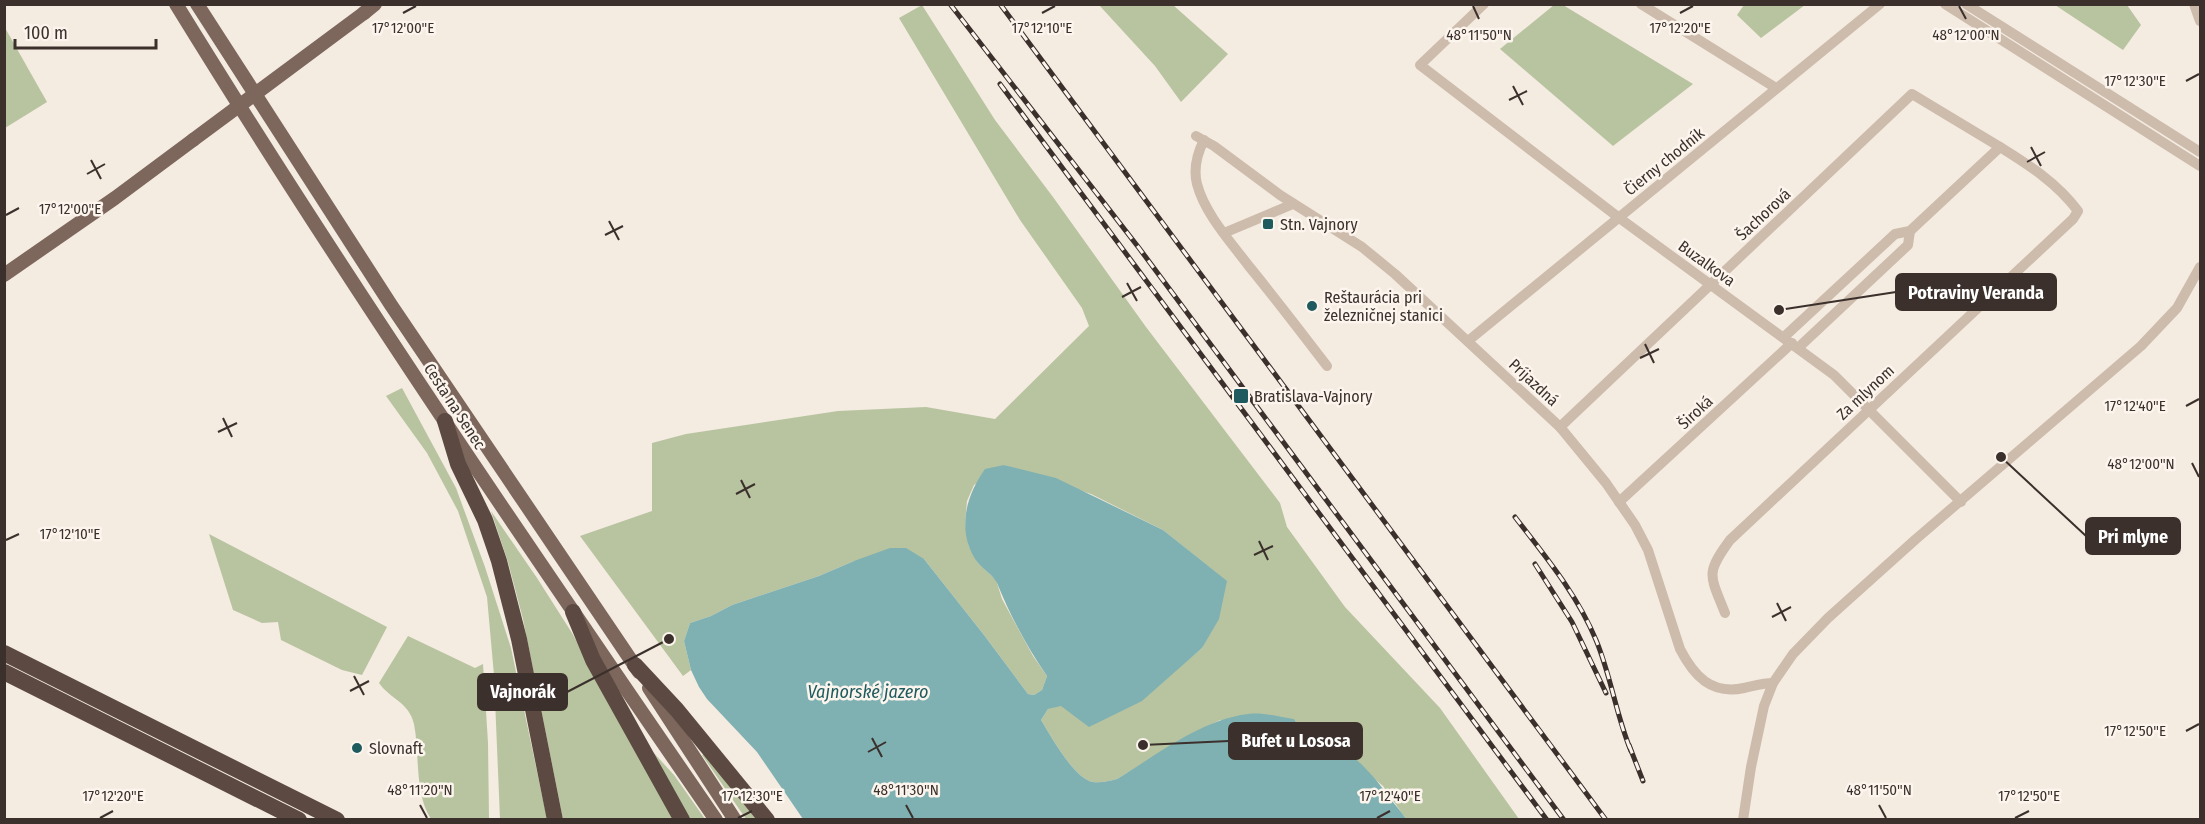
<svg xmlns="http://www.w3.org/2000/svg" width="2205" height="824" font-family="'Fira Sans Condensed',sans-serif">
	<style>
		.green { fill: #b8c4a0 }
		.water { fill: #7fb0b2 }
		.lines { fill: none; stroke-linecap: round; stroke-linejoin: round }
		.minor { stroke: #cdbbac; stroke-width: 10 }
		.major { stroke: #7d675c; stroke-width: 14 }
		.highway { stroke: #5c4a42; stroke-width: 16 }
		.rail-casing { stroke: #3b302b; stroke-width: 5 }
		.rail { stroke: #fbf5ee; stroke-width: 3; stroke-dasharray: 9; stroke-linecap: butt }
		.major-bridge { stroke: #7d675c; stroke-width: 14 }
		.ticks { fill: none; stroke: #3b302b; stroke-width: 2 }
		.poi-dot { fill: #1f5a5e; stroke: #fbf5ee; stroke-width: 2 }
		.labels { text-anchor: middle; stroke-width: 5; stroke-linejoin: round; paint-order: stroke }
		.street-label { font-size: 16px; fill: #3b302b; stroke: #fbf5ee }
		.poi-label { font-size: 16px; fill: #3b302b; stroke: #fbf5ee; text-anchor: start }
		.water-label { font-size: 18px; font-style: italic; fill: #1f5a5e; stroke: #fbf5ee }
		.ticks-label { font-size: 15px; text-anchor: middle; fill: #3b302b; stroke: #fbf5ee; stroke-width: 5; stroke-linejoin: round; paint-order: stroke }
		.leader { fill: none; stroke: #3b302b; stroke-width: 2 }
		.callout-dot { fill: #3b302b; stroke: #fbf5ee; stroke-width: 2 }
		.callout { fill: #3b302b; stroke: #3b302b; stroke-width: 2 }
		.callout-label { font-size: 18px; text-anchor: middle; font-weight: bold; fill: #fff }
	</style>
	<rect width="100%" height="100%" fill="#f4ebe1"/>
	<g class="green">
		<path d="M922,5l73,115 58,77 93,130 134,176 7,24 58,80 95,101 79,111h-113l-23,-33 -58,-48 -25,-8 -80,-10 -36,19 -67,40c-8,2 -16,4 -24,3 -19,-3 -42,-46 -52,-62l7,-11 136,-46 18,-15 24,-67 -63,-51 -72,-36 -87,-29 -30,20 -7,16 -2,22 4,23 9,17 18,17 6,19 31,57 14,20 -5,14 -8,5 -6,-1 -44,-59 -60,-76 -70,2 -35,15 -87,29 -21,11 -21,7 -6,18 7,29 -8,6 -103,-140 72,-25v-68l34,-9 152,-23 88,-4 69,12 94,-93 -7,-18 -62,-88 -121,-202z"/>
		<path d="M1099,5h74l55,49 -47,48 -26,-36z"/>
		<path d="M1554,5h9l130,79 -80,62 -113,-97z"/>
		<path d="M1744,5v-1l61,1 -44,33 -24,-23z"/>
		<path d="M2055,5h72l14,20 -18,25z"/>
		<path d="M4,26l43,76 -42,26h-1z"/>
		<path d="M402,388l54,100 29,79 26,81 36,171h-47l-6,-144 -7,-78 -29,-86 -31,-58 -41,-57z"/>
		<path d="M491,511l46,67 35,55 102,186h-111l-40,-200 -15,-57z"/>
		<path d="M209,534l178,93 -25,48 -20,-5 -61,-30 -3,-18 -16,1 -29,-13z"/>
		<path d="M408,636l67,32 8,-4 5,79 1,76h-58c-17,-26 -11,-65 -17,-95 -5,-22 -24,-25 -35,-41z"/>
		<path d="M652,751l22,24 31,44h-17z"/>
		<path d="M705,754l55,65h-14l-44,-64z"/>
	</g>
	<path class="water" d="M1004,465l52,13 107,52 64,51 -8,38 -17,29 -60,53 -53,26 -28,-21 -13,3 -7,11c10,16 33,59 52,62 8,1 16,-1 24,-3 40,-24 83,-59 131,-65 15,-2 31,3 46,5l6,11c43,14 63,31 89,67 6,8 12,14 17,22h-603l-46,-67 -50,-53 -8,-12 -8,-17 -7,-29 6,-18 21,-7 21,-11 87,-29 35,-15 36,-13h16l18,11 60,76 44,59 6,1 8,-5 5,-14c-20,-29 -37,-61 -50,-93 -4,-8 -13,-13 -19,-20 -22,-30 -13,-66 7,-94z"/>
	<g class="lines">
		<g class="minor">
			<path d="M1484,4l-64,61 198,152 216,158 127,127"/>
			<path d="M1641,4l135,84"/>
			<path d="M1945,4l255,162"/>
			<path d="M1966,4l234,148"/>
			<path d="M2194,4l6,17"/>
			<path d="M1196,136l18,10 66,49 82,52 33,27 165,153 46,56 29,42 13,25 32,99c14,27 31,46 64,39 10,-2 19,-5 29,-5"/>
			<path d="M1204,140c-7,14 -11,28 -7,44 8,30 33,57 51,81 27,33 53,67 79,101"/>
			<path d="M1224,233l69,-29"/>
			<path d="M1468,341l412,-337"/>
			<path d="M1798,348l110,-103 2,-14"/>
			<path d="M1560,427l352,-333 88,53"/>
			<path d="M1619,502l173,-159"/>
			<path d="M1725,613c-15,-38 -20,-39 5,-73l343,-321 5,-8c-21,-28 -49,-46 -78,-64l-90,84 -15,3 -111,103"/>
			<path d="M1743,820l8,-53 13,-61 9,-23 20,-29 35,-36 88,-79 225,-193 36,-38 23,-41"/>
		</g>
		<g class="major">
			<path d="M176,4c171,278 355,547 540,816"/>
			<path d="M197,4l194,301 248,367"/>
			<path d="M364,13l11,-9"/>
			<path d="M4,275l111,-77 78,-58"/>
			<path d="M649,688l86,132"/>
		</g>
		<g class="highway">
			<path d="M445,421l13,43 27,56 14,41 20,78 36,181"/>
			<path d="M573,612l20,48 89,160"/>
			<path d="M4,653l333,167"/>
			<path d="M635,665l42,45 90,110"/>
			<path d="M4,672l295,148"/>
		</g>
		<g class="rail-casing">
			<g id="rail">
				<path d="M950,4l189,244 425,572"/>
				<path d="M1000,4l606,816"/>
				<path d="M1000,84l547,736"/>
				<path d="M1515,517c30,39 62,77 81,123 15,36 20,75 35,111"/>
				<path d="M1535,564l37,58 34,71"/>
				<path d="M1629,745l14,36"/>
			</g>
		</g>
		<use href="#rail" class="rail"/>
		<path class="major-bridge" d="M193,140l171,-127"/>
	</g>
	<path class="ticks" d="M1473,6l6,13M1959,6l7,13M403,13l13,-7M1042,13l13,-7M1680,13l13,-7M2186,81l13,-7M1513,86l10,19M1509,100l18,-9M2031,147l10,19M91,160l10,19M2027,162l18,-10M87,174l18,-10M6,215l13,-7M609,221l10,19M605,235l18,-9M1127,283l10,18M1122,297l19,-10M1645,344l9,19M1640,358l19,-9M2186,406l13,-7M223,418l9,19M218,432l19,-9M2192,463l7,14M741,480l9,18M736,494l19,-10M6,540l13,-6M1259,541l9,19M1254,555l19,-9M1777,603l9,18M1772,617l19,-10M354,676l10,19M350,691l19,-10M2186,731l13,-7M872,738l10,19M868,752l18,-10M420,805l7,13M906,805l7,13M1879,805l7,13M100,818l13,-7M738,818l14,-7M1377,818l13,-7M2015,818l14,-7"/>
	<g class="poi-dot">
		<rect x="1262" y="218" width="12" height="12" rx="3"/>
		<circle cx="1312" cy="306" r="6"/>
		<rect x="1233" y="388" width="16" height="16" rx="3"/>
		<circle cx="357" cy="748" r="6"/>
	</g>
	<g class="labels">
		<g class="street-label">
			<text transform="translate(1664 161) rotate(-39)" y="6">Čierny chodník</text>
			<text transform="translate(1763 214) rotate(-43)" y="6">Šachorová</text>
			<text transform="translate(1707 263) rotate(36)" y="6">Buzalkova</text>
			<text transform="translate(1534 382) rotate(43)" y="6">Príjazdná</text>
			<text transform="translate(1865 392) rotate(-43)" y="6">Za mlynom</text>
			<text transform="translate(455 406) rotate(57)" y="6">Cesta na Senec</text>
			<text transform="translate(1695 412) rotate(-43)" y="6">Široká</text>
		</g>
		<g class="poi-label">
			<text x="1280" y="230">Stn. Vajnory</text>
			<text x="1324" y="303">Reštaurácia pri<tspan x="1324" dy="18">železničnej stanici</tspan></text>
			<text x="1254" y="402">Bratislava-Vajnory</text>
			<text x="369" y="754">Slovnaft</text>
		</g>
		<g class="water-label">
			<text x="868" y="698">Vajnorské jazero</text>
		</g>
	</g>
	<g class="ticks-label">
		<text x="403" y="33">17°12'00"E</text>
		<text x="1042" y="33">17°12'10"E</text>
		<text x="1680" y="33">17°12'20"E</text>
		<text x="1479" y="40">48°11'50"N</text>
		<text x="1966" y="40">48°12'00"N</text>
		<text x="2135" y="86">17°12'30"E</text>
		<text x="70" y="214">17°12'00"E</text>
		<text x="2135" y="411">17°12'40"E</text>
		<text x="2141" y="469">48°12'00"N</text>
		<text x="70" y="539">17°12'10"E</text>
		<text x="2135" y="736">17°12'50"E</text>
		<text x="420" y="795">48°11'20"N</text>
		<text x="906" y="795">48°11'30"N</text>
		<text x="1879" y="795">48°11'50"N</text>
		<text x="113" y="801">17°12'20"E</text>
		<text x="752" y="801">17°12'30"E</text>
		<text x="2029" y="801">17°12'50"E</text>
		<text x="1390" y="801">17°12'40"E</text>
	</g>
	<path class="leader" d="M1779 310L1896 292M2001 457L2086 536M669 639L567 692M1143 745L1229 741"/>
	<g class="callout-dot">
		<circle cx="1779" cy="310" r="6"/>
		<circle cx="2001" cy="457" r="6"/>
		<circle cx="669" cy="639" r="6"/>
		<circle cx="1143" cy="745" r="6"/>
	</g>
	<g class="callout">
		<rect x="1896" y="274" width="160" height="36" rx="6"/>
		<rect x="2086" y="518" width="94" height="36" rx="6"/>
		<rect x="478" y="674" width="89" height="36" rx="6"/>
		<rect x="1229" y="723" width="133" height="36" rx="6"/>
	</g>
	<g class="callout-label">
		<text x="1976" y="299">Potraviny Veranda</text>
		<text x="2133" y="543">Pri mlyne</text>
		<text x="523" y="698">Vajnorák</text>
		<text x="1296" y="747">Bufet u Lososa</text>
	</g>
	<rect width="2205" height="824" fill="none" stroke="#3b302b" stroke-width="12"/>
	<path d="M15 39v9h141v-9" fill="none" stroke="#3b302b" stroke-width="3"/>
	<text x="24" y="39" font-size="18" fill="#3b302b" stroke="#fbf5ee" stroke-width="4.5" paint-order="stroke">100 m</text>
</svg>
